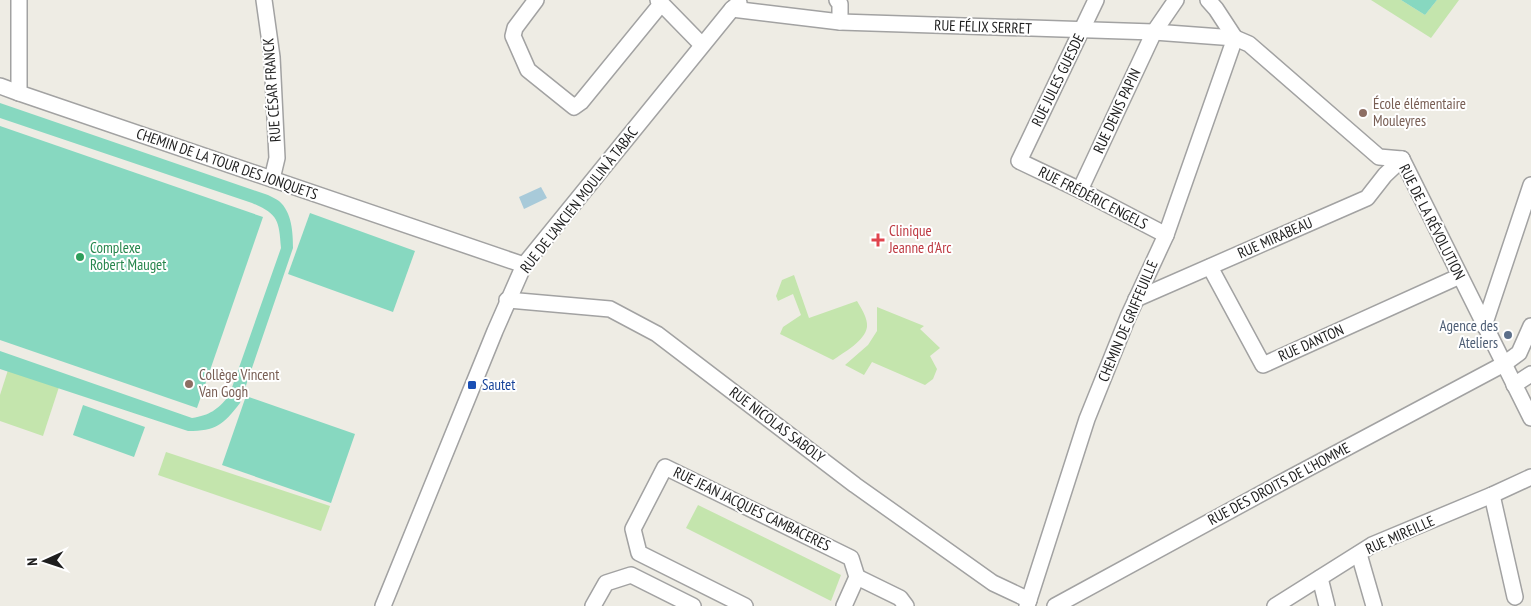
<svg xmlns="http://www.w3.org/2000/svg" width="1531" height="606" font-family="'PT Sans Narrow',sans-serif">
	<style>
		.grass { fill: #c4e5ad }
		.pitch { fill: #87d8c0 }
		.water { fill: #a8cad9 }
		.lines { fill: none; stroke-linecap: round; stroke-linejoin: round }
		.minor-casing { stroke: #a2a2a2; stroke-width: 18 }
		.minor { stroke: #fff; stroke-width: 15 }
		.education-dot { fill: #8d6e63; stroke: #fff; stroke-width: 2 }
		.health-dot { fill: #e0444e; stroke: #fff; stroke-width: 2 }
		.leisure-dot { fill: #2e9e5b; stroke: #fff; stroke-width: 2 }
		.service-dot { fill: #5c6f8a; stroke: #fff; stroke-width: 2 }
		.transit-dot { fill: #1a4fb4; stroke: #fff; stroke-width: 2 }
		.labels { text-anchor: middle; stroke-width: 4; stroke-linejoin: round; paint-order: stroke }
		.street-label { font-size: 15px; fill: #1e1e1e; stroke: #fff }
		.education-label { font-size: 15px; fill: #785e54; stroke: #fff; text-anchor: start }
		.health-label { font-size: 15px; fill: #be3a42; stroke: #fff; text-anchor: start }
		.leisure-label { font-size: 15px; fill: #27864d; stroke: #fff; text-anchor: start }
		.service-label { font-size: 15px; fill: #4e5e75; stroke: #fff; text-anchor: end }
		.transit-label { font-size: 15px; fill: #164399; stroke: #fff; text-anchor: start }
	</style>
	<rect width="100%" height="100%" fill="#eeece4"/>
	<g class="grass">
		<path d="M1371,0h30l24,15 12,-15h22l-28,38z"/>
		<path d="M794,275l15,43 48,-17c4,7 11,17 10,26 -2,14 -24,26 -34,33l-53,-26 3,-7 18,-12 -8,-21 -15,7 -2,-5 6,-16z"/>
		<path d="M877,307l47,19 -4,3 20,19 -10,8 7,13 -4,10 -8,6 -53,-23 -8,13 -19,-10 23,-20 9,-14z"/>
		<path d="M8,370l51,17 -16,49 -43,-15v-26z"/>
		<path d="M166,452l164,54 -9,25 -163,-56z"/>
		<path d="M698,505l143,70 -10,26 -145,-73z"/>
	</g>
	<g class="pitch">
		<path d="M1401,0h36l-12,15z"/>
		<path d="M0,103l268,92c4,2 8,4 11,6 13,11 14,32 14,47l-53,155c-17,22 -24,28 -52,28l-188,-62v-18l192,67c18,-3 25,-8 37,-22l52,-148c-2,-28 -3,-34 -29,-45l-252,-85z"/>
		<path d="M0,126l263,91 -66,191 -197,-68z"/>
		<path d="M310,213l105,38 -22,61 -105,-38z"/>
		<path d="M246,396l109,38 -24,69 -109,-38z"/>
		<path d="M83,405l62,22 -11,30 -61,-22z"/>
	</g>
	<path class="water" d="M541,187l6,11 -23,11 -5,-12z"/>
	<g class="lines">
		<g class="minor-casing">
			<g id="minor">
				<path d="M19,0v93l505,172"/>
				<path d="M264,0l8,57 5,101 -5,21"/>
				<path d="M536,0l-21,28 -2,8 15,34 46,37 7,-5 80,-98"/>
				<path d="M658,0l44,45"/>
				<path d="M837,0l3,4v18"/>
				<path d="M1096,0l-77,161 61,29 86,45"/>
				<path d="M1208,0l8,9 19,29"/>
				<path d="M732,9l108,13 314,10 81,6 14,6 130,113 23,2 129,259"/>
				<path d="M0,86l19,7"/>
				<path d="M1080,190l74,-158 22,-32"/>
				<path d="M1210,267l53,98 197,-89"/>
				<path d="M1136,299l231,-101 18,-23 17,-16"/>
				<path d="M507,300l103,9 47,25 198,151 138,98 36,17"/>
				<path d="M1484,326l47,-141"/>
				<path d="M1514,385l17,-11"/>
				<path d="M1492,495l23,102"/>
				<path d="M1359,554l15,52"/>
				<path d="M857,577l43,21 6,8"/>
				<path d="M1320,578l7,28"/>
				<path d="M383,606l112,-275 29,-66 208,-256 7,-6"/>
				<path d="M593,606l13,-23 25,-8 62,31"/>
				<path d="M745,606l-106,-53 -6,-24 32,-62 186,91 6,19 -13,29"/>
				<path d="M1027,606l60,-187 41,-102 38,-82 69,-197"/>
				<path d="M1055,606l233,-127 216,-115 15,-11 12,-27"/>
				<path d="M1275,606l97,-61 120,-50 39,-18"/>
			</g>
		</g>
		<use href="#minor" class="minor"/>
	</g>
	<g class="education-dot">
		<circle cx="1363" cy="113" r="5"/>
		<circle cx="189" cy="384" r="5"/>
	</g>
	<path class="health-dot" d="M875.5 232.5h5v5h5v5h-5v5h-5v-5h-5v-5h5z"/>
	<circle class="leisure-dot" cx="80" cy="257" r="5"/>
	<circle class="service-dot" cx="1508" cy="335" r="5"/>
	<rect class="transit-dot" x="467" y="380" width="10" height="10" rx="2.5"/>
	<g class="labels">
		<g class="street-label">
			<text transform="translate(983 27) rotate(2)" y="5">RUE FÉLIX SERRET</text>
			<text transform="translate(1058 80) rotate(-64)" y="5">RUE JULES GUESDE</text>
			<text transform="translate(272 90) rotate(-94)" y="5">RUE CÉSAR FRANCK</text>
			<text transform="translate(1117 111) rotate(-65)" y="5">RUE DENIS PAPIN</text>
			<text transform="translate(227 164) rotate(19)" y="5">CHEMIN DE LA TOUR DES JONQUETS</text>
			<text transform="translate(1093 198) rotate(27)" y="5">RUE FRÉDÉRIC ENGELS</text>
			<text transform="translate(579 200) rotate(-52)" y="5">RUE DE L'ANCIEN MOULIN À TABAC</text>
			<text transform="translate(1432 222) rotate(63)" y="5">RUE DE LA RÉVOLUTION</text>
			<text transform="translate(1275 238) rotate(-24)" y="5">RUE MIRABEAU</text>
			<text transform="translate(1128 321) rotate(-67)" y="5">CHEMIN DE GRIFFEUILLE</text>
			<text transform="translate(1311 343) rotate(-24)" y="5">RUE DANTON</text>
			<text transform="translate(777 425) rotate(37)" y="5">RUE NICOLAS SABOLY</text>
			<text transform="translate(1279 484) rotate(-28)" y="5">RUE DES DROITS DE L'HOMME</text>
			<text transform="translate(752 509) rotate(26)" y="5">RUE JEAN JACQUES CAMBACERES</text>
			<text transform="translate(1400 535) rotate(-24)" y="5">RUE MIREILLE</text>
		</g>
		<g class="education-label">
			<text x="1373" y="109">École élémentaire<tspan x="1373" dy="17">Mouleyres</tspan></text>
			<text x="199" y="380">Collège Vincent<tspan x="199" dy="17">Van Gogh</tspan></text>
		</g>
		<g class="health-label">
			<text x="889" y="236">Clinique<tspan x="889" dy="17">Jeanne d'Arc</tspan></text>
		</g>
		<g class="leisure-label">
			<text x="90" y="253">Complexe<tspan x="90" dy="17">Robert Mauget</tspan></text>
		</g>
		<g class="service-label">
			<text x="1498" y="331">Agence des<tspan x="1498" dy="17">Ateliers</tspan></text>
		</g>
		<g class="transit-label">
			<text x="482" y="390">Sautet</text>
		</g>
	</g>
	<g transform="translate(45 561) rotate(267)" stroke="#ffffff" stroke-width="4" paint-order="stroke">
	<path d="M0-4L9 19L0 12L-9 19Z" fill="#1e1e1e"/>
	<text y="-8" font-size="14" font-weight="bold" text-anchor="middle" fill="#1e1e1e">N</text>
	</g>
</svg>
